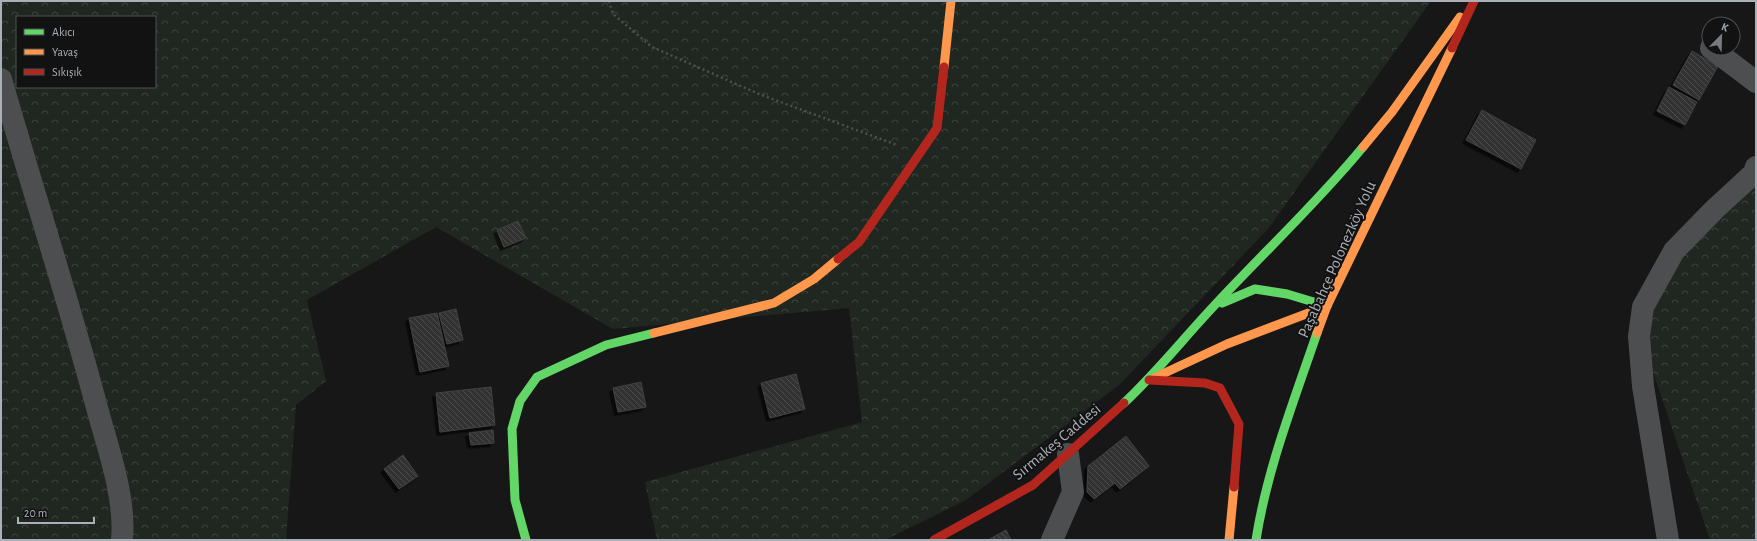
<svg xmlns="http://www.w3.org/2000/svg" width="1757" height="541" font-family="'Alegreya Sans',sans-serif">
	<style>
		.forest { fill: url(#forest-crowns); fill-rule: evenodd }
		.building { fill: url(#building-back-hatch); stroke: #404244; filter: url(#shadow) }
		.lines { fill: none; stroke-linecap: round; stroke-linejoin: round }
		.path { stroke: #4d4f51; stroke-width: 2.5; stroke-dasharray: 2 3; stroke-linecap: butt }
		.street { stroke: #4c4e50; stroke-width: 22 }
		.fast { stroke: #63d668; stroke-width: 9 }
		.slow { stroke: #ff974d; stroke-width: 9 }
		.jam { stroke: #b3261e; stroke-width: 9 }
		.labels { text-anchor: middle; stroke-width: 4; stroke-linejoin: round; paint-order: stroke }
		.street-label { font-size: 16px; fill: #aab0b7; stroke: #121213 }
	</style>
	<defs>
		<pattern id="forest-crowns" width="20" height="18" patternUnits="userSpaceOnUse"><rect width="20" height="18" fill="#202620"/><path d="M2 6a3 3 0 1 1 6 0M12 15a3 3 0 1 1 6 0" fill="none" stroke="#3e433e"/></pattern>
		<pattern id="building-back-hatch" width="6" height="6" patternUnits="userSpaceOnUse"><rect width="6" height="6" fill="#323233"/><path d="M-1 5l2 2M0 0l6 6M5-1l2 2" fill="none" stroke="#4d4d4e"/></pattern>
		<filter id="shadow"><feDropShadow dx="-3.5" dy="3.5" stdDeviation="0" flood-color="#0009"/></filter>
	</defs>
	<rect width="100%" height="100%" fill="#171718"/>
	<g class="forest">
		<path d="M1,1h1430l-163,228 -149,156 -153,115 -81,40h-228l-12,-58 217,-60 -13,-114 -236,21 -177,-102 -129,73 19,81 -30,24 -10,135h-285zM17,17h138v70h-138z"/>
		<path d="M1756,184v356h-46l-72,-212 35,-88z"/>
	</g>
	<g class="building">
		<path d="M1692,51l26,15 -19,34 -26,-15z"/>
		<path d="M1669,87l28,15 -12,23 -28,-14z"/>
		<path d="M1482,110l54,30 -15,29 -55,-29z"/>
		<path d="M518,221l8,17 -22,9 -7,-17z"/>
		<path d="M456,309l7,31 -16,4 -8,-31z"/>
		<path d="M437,313l12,53 -29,6 -11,-54z"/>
		<path d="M796,374l9,35 -35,9 -9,-35z"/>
		<path d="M641,382l5,25 -28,5 -5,-24z"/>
		<path d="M491,387l4,38 -55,7 -4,-39z"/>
		<path d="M493,430l1,13 -23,2 -2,-12z"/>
		<path d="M1126,436l23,30 -29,23 -24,-29z"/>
		<path d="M403,455l15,21 -19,13 -15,-20z"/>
		<path d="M1096,460l19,23 -21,16 -7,-7 1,-26z"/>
		<path d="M1006,530l5,10h-23z"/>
	</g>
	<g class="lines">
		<path class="path" d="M609,1l4,13 39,33 107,47 138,51"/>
		<g class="street">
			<path d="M1711,48l45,34"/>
			<path d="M1,79c31,109 66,216 95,325 11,42 30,92 26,136"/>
			<path d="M1052,540l21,-48 -5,-38"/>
			<path d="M1668,540l-25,-154 -4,-50 4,-29 31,-56 41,-42 39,-36 2,-6"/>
		</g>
		<g class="fast">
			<path d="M1222,303l33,-14 32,5 40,12"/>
			<path d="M1124,403c32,-30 59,-64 89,-96 50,-54 104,-104 150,-160"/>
			<path d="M526,540l-11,-40 -3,-71 8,-28 17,-24 69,-32 48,-12"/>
			<path d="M1256,540c11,-71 38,-139 61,-207"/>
		</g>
		<g class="slow">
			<path d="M944,67l7,-66"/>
			<path d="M1363,147l29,-35 68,-95"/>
			<path d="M654,333l120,-30 40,-24 24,-20"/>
			<path d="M1317,333l10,-27 125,-258"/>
			<path d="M1156,377l71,-33 100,-38"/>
			<path d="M1229,540l5,-53"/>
		</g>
		<g class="jam">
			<path d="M1452,48l22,-47"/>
			<path d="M838,259l21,-17 78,-114 7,-61"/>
			<path d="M1149,380l56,3 15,5 19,36 -5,63"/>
			<path d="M934,540l99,-55 91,-82"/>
		</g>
	</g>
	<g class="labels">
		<g class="street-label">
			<text transform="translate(1336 259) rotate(-66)" y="6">Paşabahçe Polonezköy Yolu</text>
			<text transform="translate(1056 441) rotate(-40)" y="6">Sırmakeş Caddesi</text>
		</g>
	</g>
	<rect width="1757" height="541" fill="none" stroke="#aab0b7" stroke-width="4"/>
	<rect x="16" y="16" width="140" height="72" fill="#121213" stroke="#4f5155"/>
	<rect x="24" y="29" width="20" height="6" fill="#63d668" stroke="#4f5155"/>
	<text x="52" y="36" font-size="12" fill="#aab0b7">Akıcı</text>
	<rect x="24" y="49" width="20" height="6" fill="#ff974d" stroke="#4f5155"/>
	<text x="52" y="56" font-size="12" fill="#aab0b7">Yavaş</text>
	<rect x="24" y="69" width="20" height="6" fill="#b3261e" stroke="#4f5155"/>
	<text x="52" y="76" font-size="12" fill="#aab0b7">Sıkışık</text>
	<g transform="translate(1721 36) rotate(23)"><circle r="19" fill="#121213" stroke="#4f5155"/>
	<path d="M0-3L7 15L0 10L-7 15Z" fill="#777a7f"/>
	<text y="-6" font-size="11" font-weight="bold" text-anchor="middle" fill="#aab0b7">K</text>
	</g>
	<path d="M18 517v6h76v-6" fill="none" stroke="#aab0b7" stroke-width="2"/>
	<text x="24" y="517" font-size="12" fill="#aab0b7" stroke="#121213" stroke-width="3" paint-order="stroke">20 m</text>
</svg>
